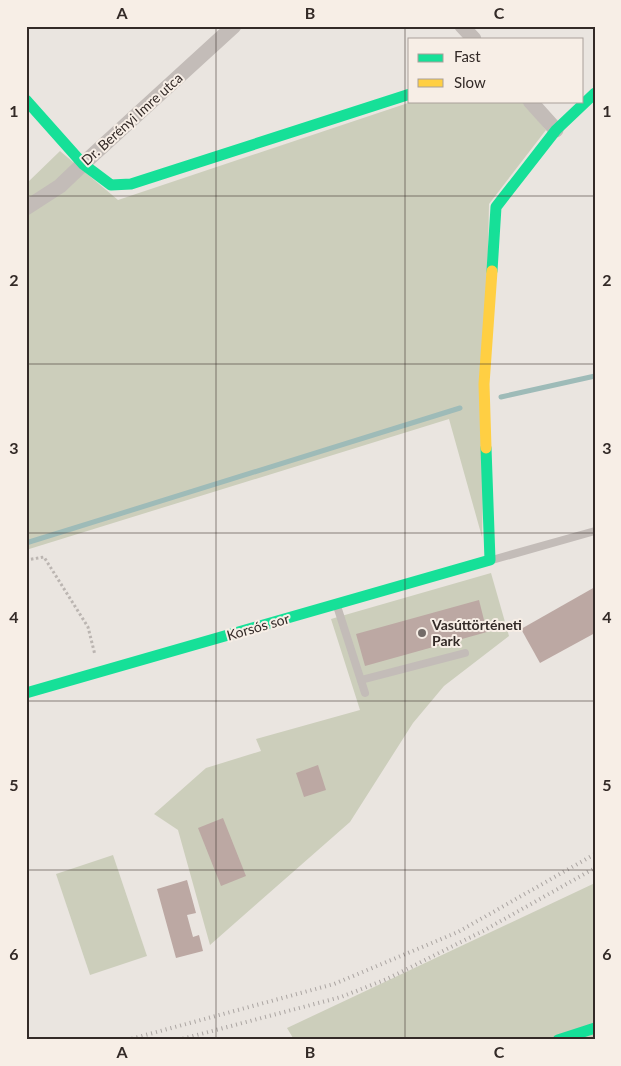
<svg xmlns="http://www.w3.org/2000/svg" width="621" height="1066" font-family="Lato,sans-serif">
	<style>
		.green { fill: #cccebb }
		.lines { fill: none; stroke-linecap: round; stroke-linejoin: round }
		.stream { stroke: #9ebbb8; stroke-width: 5 }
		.building { fill: #bca8a3 }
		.path { stroke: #bbb5b1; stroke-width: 3; stroke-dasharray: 2.5 2.5; stroke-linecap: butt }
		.lane { stroke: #c3bcb8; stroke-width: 8 }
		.street { stroke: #c3bcb8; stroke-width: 15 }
		.fast { stroke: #16e098; stroke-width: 11 }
		.slow { stroke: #ffcf43; stroke-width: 11 }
		.rail { stroke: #aba5a2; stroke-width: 4; stroke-dasharray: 1 4; stroke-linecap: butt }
		.grid { fill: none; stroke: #332a27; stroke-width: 1; stroke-opacity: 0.55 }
		.poi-dot { fill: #736b68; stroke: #f7eee6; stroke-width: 2 }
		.labels { text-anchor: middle; stroke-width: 4; stroke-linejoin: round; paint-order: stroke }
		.street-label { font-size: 14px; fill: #332a27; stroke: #f7eee6 }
		.poi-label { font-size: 14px; font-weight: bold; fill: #332a27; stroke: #f7eee6; text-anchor: start }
		.neatline { fill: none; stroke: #332a27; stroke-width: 2 }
		.grid-label { font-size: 16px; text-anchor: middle; font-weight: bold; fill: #332a27 }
	</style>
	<rect width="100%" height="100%" fill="#eae5e0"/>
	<g class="green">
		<path d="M414,101h108l24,29 -57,74 -7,333 -33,-118 -423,131v-366l34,-33 58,49z"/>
		<path d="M491,573l18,63 -65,50 -31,37 -63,99 -140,123 -32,-115 -24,-16 52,-46 55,-17 -5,-12 104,-29 -29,-91z"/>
		<path d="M113,855l34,101 -57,19 -34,-101z"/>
		<path d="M595,883v157h-305l3,-2 -6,-10z"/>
	</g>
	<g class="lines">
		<g class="stream">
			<path d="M501,397l94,-21"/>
			<path d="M26,543l434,-135"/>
		</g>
	</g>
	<g class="building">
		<path d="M595,587v46l-55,30 -19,-34z"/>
		<path d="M479,600l8,32 -122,34 -9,-32z"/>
		<path d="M318,765l8,25 -22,7 -8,-24z"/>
		<path d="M223,818l23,58 -25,10 -23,-58z"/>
		<path d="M187,880l9,33 -9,2 6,22 6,-2 4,16 -27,7 -19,-69z"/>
	</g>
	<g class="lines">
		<path class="path" d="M26,560l18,-3 44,70 7,28"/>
		<g class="lane">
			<path d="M492,560l103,-29"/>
			<path d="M337,606l28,87"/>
			<path d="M361,680l104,-27"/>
		</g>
		<g class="street">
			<path d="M462,26l12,13"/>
			<path d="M530,101l26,29"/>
			<path d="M26,208l34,-22 23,-22 151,-138"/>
		</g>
		<g class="fast">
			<path d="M26,100l57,64 28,21 20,-1 279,-90"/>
			<path d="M492,271l4,-64 60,-77 39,-37"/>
			<path d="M26,693l464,-133 -4,-112"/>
			<path d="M558,1040l37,-12"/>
		</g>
		<path class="slow" d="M486,448l-2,-64 8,-113"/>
		<g class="rail">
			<path d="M127,1040l207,-56 124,-52 137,-78"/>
			<path d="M178,1040l163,-43 46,-18 96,-48 112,-63"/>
		</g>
	</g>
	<path class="grid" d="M216,26v1014M405,26v1014M26,196h569M26,364h569M26,533h569M26,701h569M26,870h569"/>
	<circle class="poi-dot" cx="422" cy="633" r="5"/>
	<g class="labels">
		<g class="street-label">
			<text transform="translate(132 119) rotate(-42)" y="5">Dr. Berényi Imre utca</text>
			<text transform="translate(258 627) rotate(-16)" y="5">Korsós sor</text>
		</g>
		<g class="poi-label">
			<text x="432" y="630">Vasúttörténeti<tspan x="432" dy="16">Park</tspan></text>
		</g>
	</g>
	<rect width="621" height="1066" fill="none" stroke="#f7eee6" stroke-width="55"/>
	<rect x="408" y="38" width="175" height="65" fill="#f7eee6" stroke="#a9a09a"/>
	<rect x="418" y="54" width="25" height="8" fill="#16e098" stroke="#a9a09a"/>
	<text x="454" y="62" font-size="15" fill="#332a27">Fast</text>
	<rect x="418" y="79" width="25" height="8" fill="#ffcf43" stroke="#a9a09a"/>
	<text x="454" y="88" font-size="15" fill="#332a27">Slow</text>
	<rect x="28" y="28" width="566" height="1010" class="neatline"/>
	<g class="grid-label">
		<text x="122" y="19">A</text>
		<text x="310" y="19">B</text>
		<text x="499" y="19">C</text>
		<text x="14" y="117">1</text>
		<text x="607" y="117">1</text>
		<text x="14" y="286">2</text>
		<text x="607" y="286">2</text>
		<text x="14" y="454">3</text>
		<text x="607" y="454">3</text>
		<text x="14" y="623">4</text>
		<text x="607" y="623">4</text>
		<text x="14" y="791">5</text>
		<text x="607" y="791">5</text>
		<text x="14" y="960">6</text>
		<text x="607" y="960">6</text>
		<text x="122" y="1058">A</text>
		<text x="310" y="1058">B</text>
		<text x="499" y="1058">C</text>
	</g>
</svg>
